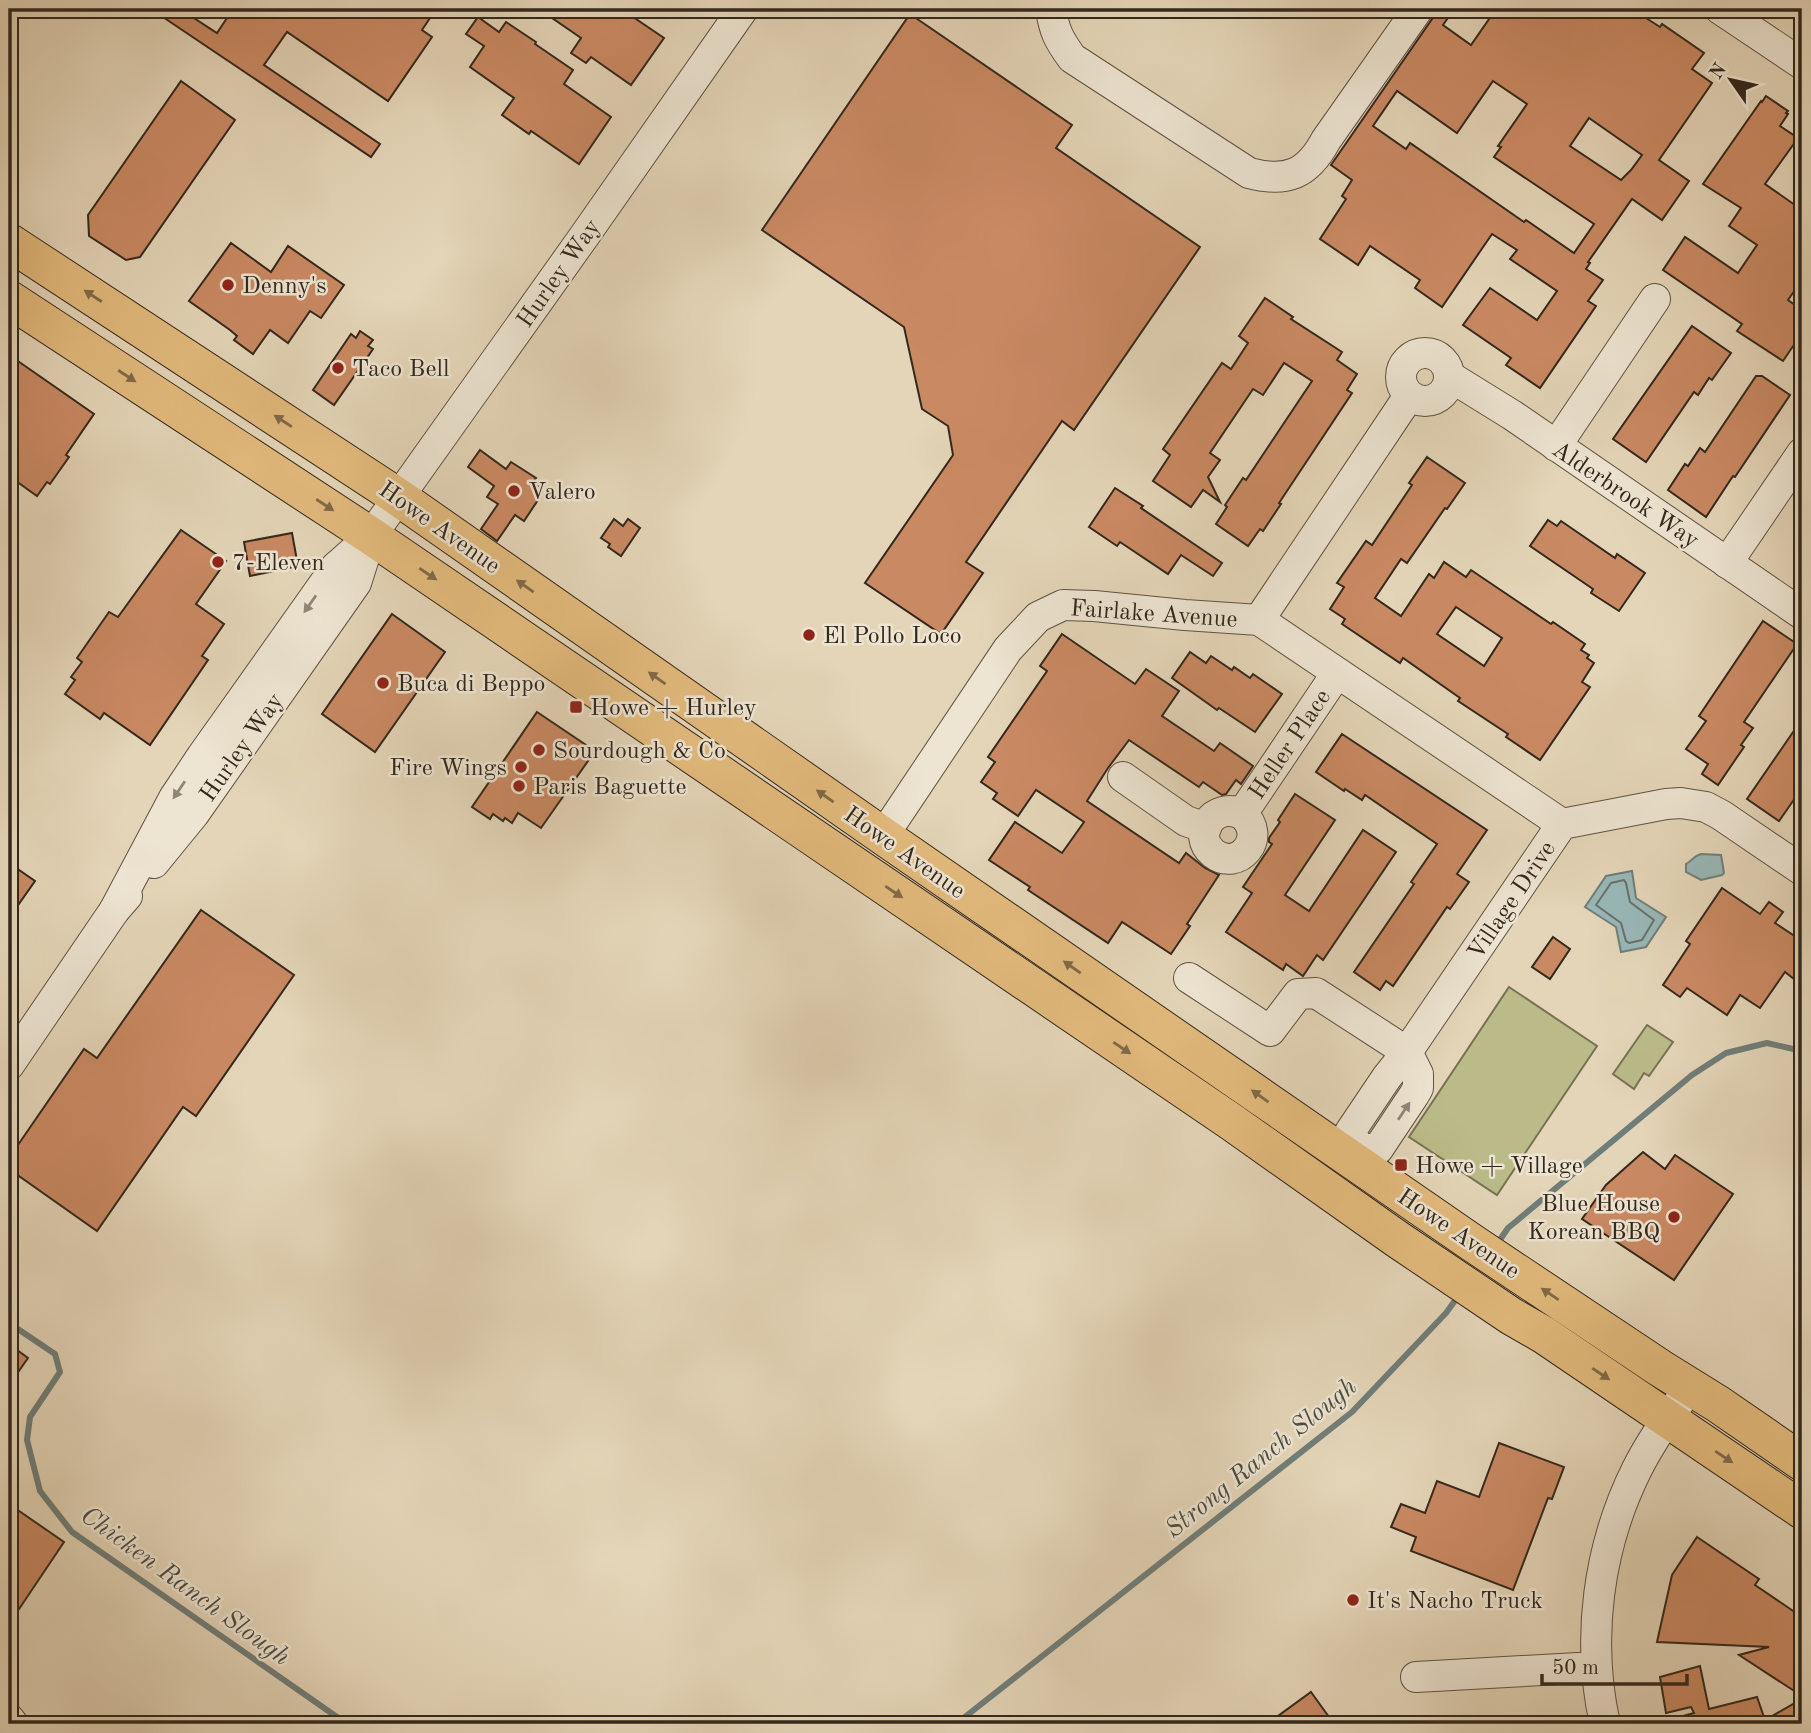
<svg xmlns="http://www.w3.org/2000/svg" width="1811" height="1733" font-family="'Old Standard TT',serif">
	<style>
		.green { fill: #bbbb8a; stroke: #777254; stroke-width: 2 }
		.water { fill: #98b7b7; stroke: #707e79; stroke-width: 2 }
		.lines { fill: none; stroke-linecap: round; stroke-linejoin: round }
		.shore { stroke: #66706a; stroke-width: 2 }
		.stream { stroke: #707e79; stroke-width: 6 }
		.building { fill: #c98963; stroke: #33281d; stroke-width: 2; fill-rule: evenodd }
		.minor-casing { stroke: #5f5344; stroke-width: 32 }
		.major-casing { stroke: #33281d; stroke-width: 39 }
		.minor { stroke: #ede4d1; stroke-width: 30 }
		.major { stroke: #e2ba7c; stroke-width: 37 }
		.oneway { fill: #826a48 }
		.oneway2 { fill: #908677 }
		.poi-dot { fill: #8f2418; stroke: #ede4d1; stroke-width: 2.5 }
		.labels { text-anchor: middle; stroke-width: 5; stroke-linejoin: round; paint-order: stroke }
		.street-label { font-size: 24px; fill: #33281d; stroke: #ede4d1 }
		.poi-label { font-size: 24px; fill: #33281d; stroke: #ede4d1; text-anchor: start }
		.water-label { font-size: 26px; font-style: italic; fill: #4c4c44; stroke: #ede4d1 }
	</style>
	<rect width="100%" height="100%" fill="#e4d5b8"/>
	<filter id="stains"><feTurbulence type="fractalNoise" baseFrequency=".00286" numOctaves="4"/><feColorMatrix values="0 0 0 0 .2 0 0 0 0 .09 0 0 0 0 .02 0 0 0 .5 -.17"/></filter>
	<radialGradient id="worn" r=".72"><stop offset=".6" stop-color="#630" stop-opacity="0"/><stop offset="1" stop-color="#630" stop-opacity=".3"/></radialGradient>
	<g class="green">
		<path d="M1509,987l88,59 -100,149 -88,-58z"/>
		<path d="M1647,1025l26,17 -24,34 -5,-3 -10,16 -21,-15z"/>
	</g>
	<g class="water">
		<path d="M1701,854l20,1 3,18 -2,2 -21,5 -15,-8v-8c6,-3 7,-8 15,-10z"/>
		<path d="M1632,871l4,27 30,19 -20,30 -25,5 -5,-25 -31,-20 21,-31z"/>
	</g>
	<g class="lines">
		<path class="shore" d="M1624,880l2,3 4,19 24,18 -12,20 -13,3 -3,-2 -5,-18 -25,-18 15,-22z"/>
		<g class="stream">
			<path d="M1497,1244l11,-16 184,-153 34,-22 41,-10 35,8"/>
			<path d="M9,1323l46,31 5,18 -30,45 -3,23 13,51 32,41 275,192"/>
			<path d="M956,1724l396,-312 94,-99 13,-18"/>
		</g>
	</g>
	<g class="building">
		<path d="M151,9h29l37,24 16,-24h203l-14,21 10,7 -44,64 -101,-69 -23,33 116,79 -9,13z"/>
		<path d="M539,9h79l11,8 1,-2 34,23 -33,47 -40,-28 -5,6 -15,-10 10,-15z"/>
		<path d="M1435,9h7l8,6 -7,10 28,20 25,-36h136l28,18 2,-3 42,29 -12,16 20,14 -53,77 30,21 -27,39 -30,-21 -44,63 2,1 -4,6 17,11 -15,21 8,5 -56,82 -34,-23 5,-7 -48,-33 27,-37 47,32 20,-29 -47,-32 7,-9 -25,-16 -50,73 -27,-19 5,-8 -50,-34 -12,19 -38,-26 26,-40 -4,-3 10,-16 -21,-15 101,-146zM1493,81l34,23 -29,42 3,1 -7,10 100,67 -20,29 -48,-33 -2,2 -114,-79 -4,6 -33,-23 24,-35 60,42zM1589,118l53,37 -11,15 -10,10 -51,-34z"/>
		<path d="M910,14l162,111 -16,23 144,99 -126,183 -12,-9 -96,141 17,11 -42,61 -76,-51 88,-128 -5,-29 -26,-17 -18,-82 -142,-97z"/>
		<path d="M478,17l21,15 7,-10 30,20 -1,2 38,26 -9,14 47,33 -32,47 -48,-33 -2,3 -27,-19 12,-17 -44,-31 14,-21 -18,-12z"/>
		<path d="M181,81l54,39 -95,137 -14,3 -37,-24 -1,-21z"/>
		<path d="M1766,96l22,15 -2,2 2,1 -8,12 18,12 -33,46 37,26v70l-14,20 11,8 -4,6 7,4v15l-19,28 -46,-30 5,-7 -79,-54 22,-33 53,36 19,-28 -28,-19 12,-18 -38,-24 58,-83 1,1z"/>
		<path d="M231,243l40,29 17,-26 56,39 -23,33 -11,-7 -22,32 -18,-13 -17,24 -19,-14 3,-4 -7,-6 -41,-29z"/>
		<path d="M1265,298l28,19 -2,2 51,33 -5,8 20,14 -10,16 5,3 -73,110 2,1 -18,27 -3,-2 -12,17 -32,-22 11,-17 -2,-2 18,-27 3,2 66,-99 -28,-18 -21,32 -10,-6 -43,64 10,7 -12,17 12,25 -17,-12 -12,17 -38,-26 17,-26 -7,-6 59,-86 9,6 17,-26 -9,-7z"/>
		<path d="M1692,326l39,27 -19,27 -3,-2 -11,17 -4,-3 -48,70 -33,-23z"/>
		<path d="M360,331l13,9 -5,6 5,3 -39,56 -21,-15 38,-56 5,4z"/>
		<path d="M15,359l79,55 -28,41 3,2 -19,27 -3,-2 -10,14 -28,-20v-108z"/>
		<path d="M1756,376h6l28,19 -55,82 -2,-1 -27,41 -38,-27 17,-26 3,2 12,-18 5,4z"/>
		<path d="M480,450l26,19 5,-7 25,16 -4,5 7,4 -4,7 5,3 -16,24 -9,-6 -18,26 -16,-12 17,-25 -11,-7 7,-11 -26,-19z"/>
		<path d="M1427,457l38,26 -18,26 -2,-1 -38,55 -6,-4 -26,39 26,18 28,-42 5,4 10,-16 22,15 5,-7 80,54 2,-2 32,22 -4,6 8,5 -2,3 7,5 -12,19 8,5 -50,73 -34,-23 2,-3 -50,-33 2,-3 -57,-40 -3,5 -58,-39 3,-5 -15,-10 14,-22 -7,-4 29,-42 6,4 40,-60 -3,-2zM1456,607l46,31 -18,28 -47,-32z"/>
		<path d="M1115,488l28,18 -2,2 81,55 -9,13 -32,-21 -13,19 -48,-32 -3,4 -28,-19z"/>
		<path d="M614,519l9,7 5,-7 12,9 -19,28 -13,-9 2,-3 -9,-6z"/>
		<path d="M1548,520l9,6 4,-5 54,37 2,-4 28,19 -26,38 -28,-18 2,-4 -63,-43z"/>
		<path d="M181,530l45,31 -30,43 28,20 -22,32 6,4 -58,85 -46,-32 -4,6 -35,-25 10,-14 -4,-3 11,-15 -5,-4 32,-46 9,5z"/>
		<path d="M292,533l6,33 -48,10 -6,-34z"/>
		<path d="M392,614l53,38 -70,100 -53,-38z"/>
		<path d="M1763,621l34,23 -53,78 9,6 -12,17 3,2 -26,38 -16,-11 6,-10 -22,-15 20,-28 -7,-5z"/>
		<path d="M1062,634l73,50 11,-15 33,22 -17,25 52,35 6,-8 33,23 -12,18 -5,-4 -10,14 -4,1 -19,-13 -4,5 -70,-47 -21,28 -21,33 92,62 7,-10 19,15 14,7 -32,49 3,2 -19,28 -49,-32 -14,21 -80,-53 2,-3 -41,-27 26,-38 47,31 22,-31 -48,-32 -18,26 -25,-17 4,-6 -16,-11 14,-20 -7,-5 59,-86 -7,-5z"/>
		<path d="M1190,652l16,11 5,-7 21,14 2,-3 16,11 3,-4 29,20 -27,38 -36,-24 -2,2 -45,-32z"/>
		<path d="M537,712l58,39 -54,77 -23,-15 -6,10 -7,-5 -2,3 -10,-7 -3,5 -18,-12z"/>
		<path d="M1802,719v69l-23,33 -32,-22z"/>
		<path d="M1342,734l145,96 -30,44 12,8 -19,27 -3,-2 -54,79 -7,-5 -6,9 -26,-18 60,-88 -3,-2 26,-38 -72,-49 -3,5 -17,-11 -1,2 -28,-19z"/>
		<path d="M1295,794l40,26 -50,75 24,16 54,-81 33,22 -73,108 -6,-5 -14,21 -17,-12 -3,6 -57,-38 26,-39 -9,-6 29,-43 -3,-2v-4l11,-16 -2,-2z"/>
		<path d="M9,863l26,18 -26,37z"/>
		<path d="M1722,888l38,26 9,-12 14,10 -8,11 27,18v27l-8,11 -9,-7 -25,36 -20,-13 -13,20 -40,-27 -7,9 -17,-12 27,-41 -4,-3z"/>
		<path d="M201,910l93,65 -98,141 -13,-9 -86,124 -88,-62v-11l75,-109 13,9z"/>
		<path d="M1553,937l17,12 -20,30 -18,-12z"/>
		<path d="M1643,1152l22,17 10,-14 58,39 -59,86 -92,-61 24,-34z"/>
		<path d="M9,1344l19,14 -19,27z"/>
		<path d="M1499,1443l65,24 -12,32 -4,-1 -35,92 -102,-39 5,-14 -25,-10 10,-23 24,9 12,-32 42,16z"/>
		<path d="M9,1504l55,38 -55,82z"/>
		<path d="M1697,1537l62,42 -4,6 47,32v79l-63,-41 30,-8 -112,-5 15,-67z"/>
		<path d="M1700,1666l9,43 48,-12 8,23 37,-21v25h-129l-1,-5 22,-6 -3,-6 -25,6 -6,-36z"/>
		<path d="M1311,1692l23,32h-67z"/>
	</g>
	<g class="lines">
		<g class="minor-casing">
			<g id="minor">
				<path d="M1051,9c3,22 8,31 21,49l177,115c38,10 59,1 77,-33l92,-131"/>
				<path d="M1720,9l82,55"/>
				<circle cx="1425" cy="377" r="24"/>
				<path d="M1449,376l63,39 290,199"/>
				<path d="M1556,446l99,-147"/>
				<path d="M1727,563l75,-110"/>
				<path d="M1259,620l150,-224"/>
				<path d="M1123,777l63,44 20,7"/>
				<path d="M1242,814c27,23 -4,59 -29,39 -22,-18 0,-52 29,-39l95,-141"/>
				<path d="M883,836l125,-187 30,-32 25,-12 31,1 91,9 74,5 303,204"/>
				<path d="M154,863l40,-49 162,-231 15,-47"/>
				<path d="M114,911l60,-113 28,-42 134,-189 35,-31 214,-301 158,-226"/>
				<path d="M1189,978l81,53 28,-37 18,-1 91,59 11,22v14l-4,7 -36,54h-18"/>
				<path d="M9,1065l105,-154 13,-15"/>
				<path d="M1360,1149l-10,-17 37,-55 20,-25 155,-228 104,-20 15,-1 25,4 15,8 81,55"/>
				<path d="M1416,1677l180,-10"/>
				<path d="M9,1719l4,5"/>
				<path d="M1605,1724c-19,-85 -7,-177 32,-255 12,-24 27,-46 43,-68"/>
			</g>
		</g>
		<g class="major-casing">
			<g id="major">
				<path d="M9,242l389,255 485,339 591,408 186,124 58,36 84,58"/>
				<path d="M9,299l362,237 862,587 164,116 114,77 33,19 258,175"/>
			</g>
		</g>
		<use href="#minor" class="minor"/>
		<use href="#major" class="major"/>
	</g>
	<defs><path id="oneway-solid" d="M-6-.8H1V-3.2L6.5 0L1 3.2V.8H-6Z" transform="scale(1.75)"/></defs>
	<g class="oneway">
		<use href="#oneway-solid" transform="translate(93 296) rotate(-147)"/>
		<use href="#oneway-solid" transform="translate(127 376) rotate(33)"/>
		<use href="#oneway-solid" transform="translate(283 421) rotate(-147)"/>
		<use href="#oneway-solid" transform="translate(325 505) rotate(33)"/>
		<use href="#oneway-solid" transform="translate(428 574) rotate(34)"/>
		<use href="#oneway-solid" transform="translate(525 586) rotate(-145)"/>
		<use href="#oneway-solid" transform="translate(657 678) rotate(-145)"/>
		<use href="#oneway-solid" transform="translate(825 796) rotate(-145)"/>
		<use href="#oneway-solid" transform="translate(894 892) rotate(34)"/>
		<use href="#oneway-solid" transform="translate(1072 967) rotate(-145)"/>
		<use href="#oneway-solid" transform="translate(1122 1048) rotate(34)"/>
		<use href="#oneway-solid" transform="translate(1260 1096) rotate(-145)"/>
		<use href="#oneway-solid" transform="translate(1550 1294) rotate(-146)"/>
		<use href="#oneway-solid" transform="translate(1601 1374) rotate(34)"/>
		<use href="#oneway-solid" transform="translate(1724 1457) rotate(34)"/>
	</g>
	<g class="oneway2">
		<use href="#oneway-solid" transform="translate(310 604) rotate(125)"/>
		<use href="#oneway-solid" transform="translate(179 790) rotate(124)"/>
		<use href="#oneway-solid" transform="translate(1404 1111) rotate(-56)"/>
	</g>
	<g class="poi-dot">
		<circle cx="228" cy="285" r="7"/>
		<circle cx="338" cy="368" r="7"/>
		<circle cx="514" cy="491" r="7"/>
		<circle cx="218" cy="562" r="7"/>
		<circle cx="809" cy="635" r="7"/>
		<circle cx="383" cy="683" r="7"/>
		<rect x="569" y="700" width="14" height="14" rx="3.5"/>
		<circle cx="539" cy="750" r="7"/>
		<circle cx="521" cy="767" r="7"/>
		<circle cx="519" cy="786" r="7"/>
		<rect x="1394" y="1158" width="14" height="14" rx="3.5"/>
		<circle cx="1674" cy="1217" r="7"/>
		<circle cx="1353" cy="1600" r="7"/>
	</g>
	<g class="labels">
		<g class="street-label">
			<text transform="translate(558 273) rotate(-55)" y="8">Hurley Way</text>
			<text transform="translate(1626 494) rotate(34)" y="8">Alderbrook Way</text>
			<text transform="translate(440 527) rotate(35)" y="8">Howe Avenue</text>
			<text transform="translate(1154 613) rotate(4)" y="8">Fairlake Avenue</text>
			<text transform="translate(1289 744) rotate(-56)" y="8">Heller Place</text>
			<text transform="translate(241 747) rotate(-55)" y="8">Hurley Way</text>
			<text transform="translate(905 852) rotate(35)" y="8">Howe Avenue</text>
			<text transform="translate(1511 900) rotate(-56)" y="8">Village Drive</text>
			<text transform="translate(1459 1233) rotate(34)" y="8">Howe Avenue</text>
		</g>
		<g class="poi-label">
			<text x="242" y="293">Denny's</text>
			<text x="352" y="376">Taco Bell</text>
			<text x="528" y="499">Valero</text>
			<text x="232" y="570">7-Eleven</text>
			<text x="823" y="643">El Pollo Loco</text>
			<text x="397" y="691">Buca di Beppo</text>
			<text x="590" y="715">Howe + Hurley</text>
			<text x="553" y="758">Sourdough &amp; Co</text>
			<text x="507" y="775" text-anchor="end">Fire Wings</text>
			<text x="533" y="794">Paris Baguette</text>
			<text x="1415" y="1173">Howe + Village</text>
			<text x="1660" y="1211" text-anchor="end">Blue House<tspan x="1660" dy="28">Korean BBQ</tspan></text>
			<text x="1367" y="1608">It's Nacho Truck</text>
		</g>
		<g class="water-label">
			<text transform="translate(1260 1457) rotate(-39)" y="9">Strong Ranch Slough</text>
			<text transform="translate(186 1585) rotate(36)" y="9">Chicken Ranch Slough</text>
		</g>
	</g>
	<rect width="1811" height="1733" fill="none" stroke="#e4d5b8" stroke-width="35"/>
	<rect x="10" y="10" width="1790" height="1712" fill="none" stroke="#33281d" stroke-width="3.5"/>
	<rect x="18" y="18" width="1776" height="1698" fill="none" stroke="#33281d" stroke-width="2"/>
	<g transform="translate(1731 80) rotate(304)" stroke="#ede4d1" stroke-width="5" paint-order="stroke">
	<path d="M0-5L12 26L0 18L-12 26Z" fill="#33281d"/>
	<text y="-10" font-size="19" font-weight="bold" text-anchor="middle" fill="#33281d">N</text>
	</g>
	<path d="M1542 1674v10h145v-10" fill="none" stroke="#33281d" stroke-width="3.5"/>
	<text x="1552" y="1674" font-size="21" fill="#33281d" stroke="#ede4d1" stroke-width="5" paint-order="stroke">50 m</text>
	<rect width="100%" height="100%" filter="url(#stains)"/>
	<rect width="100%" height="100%" fill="url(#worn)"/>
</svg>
